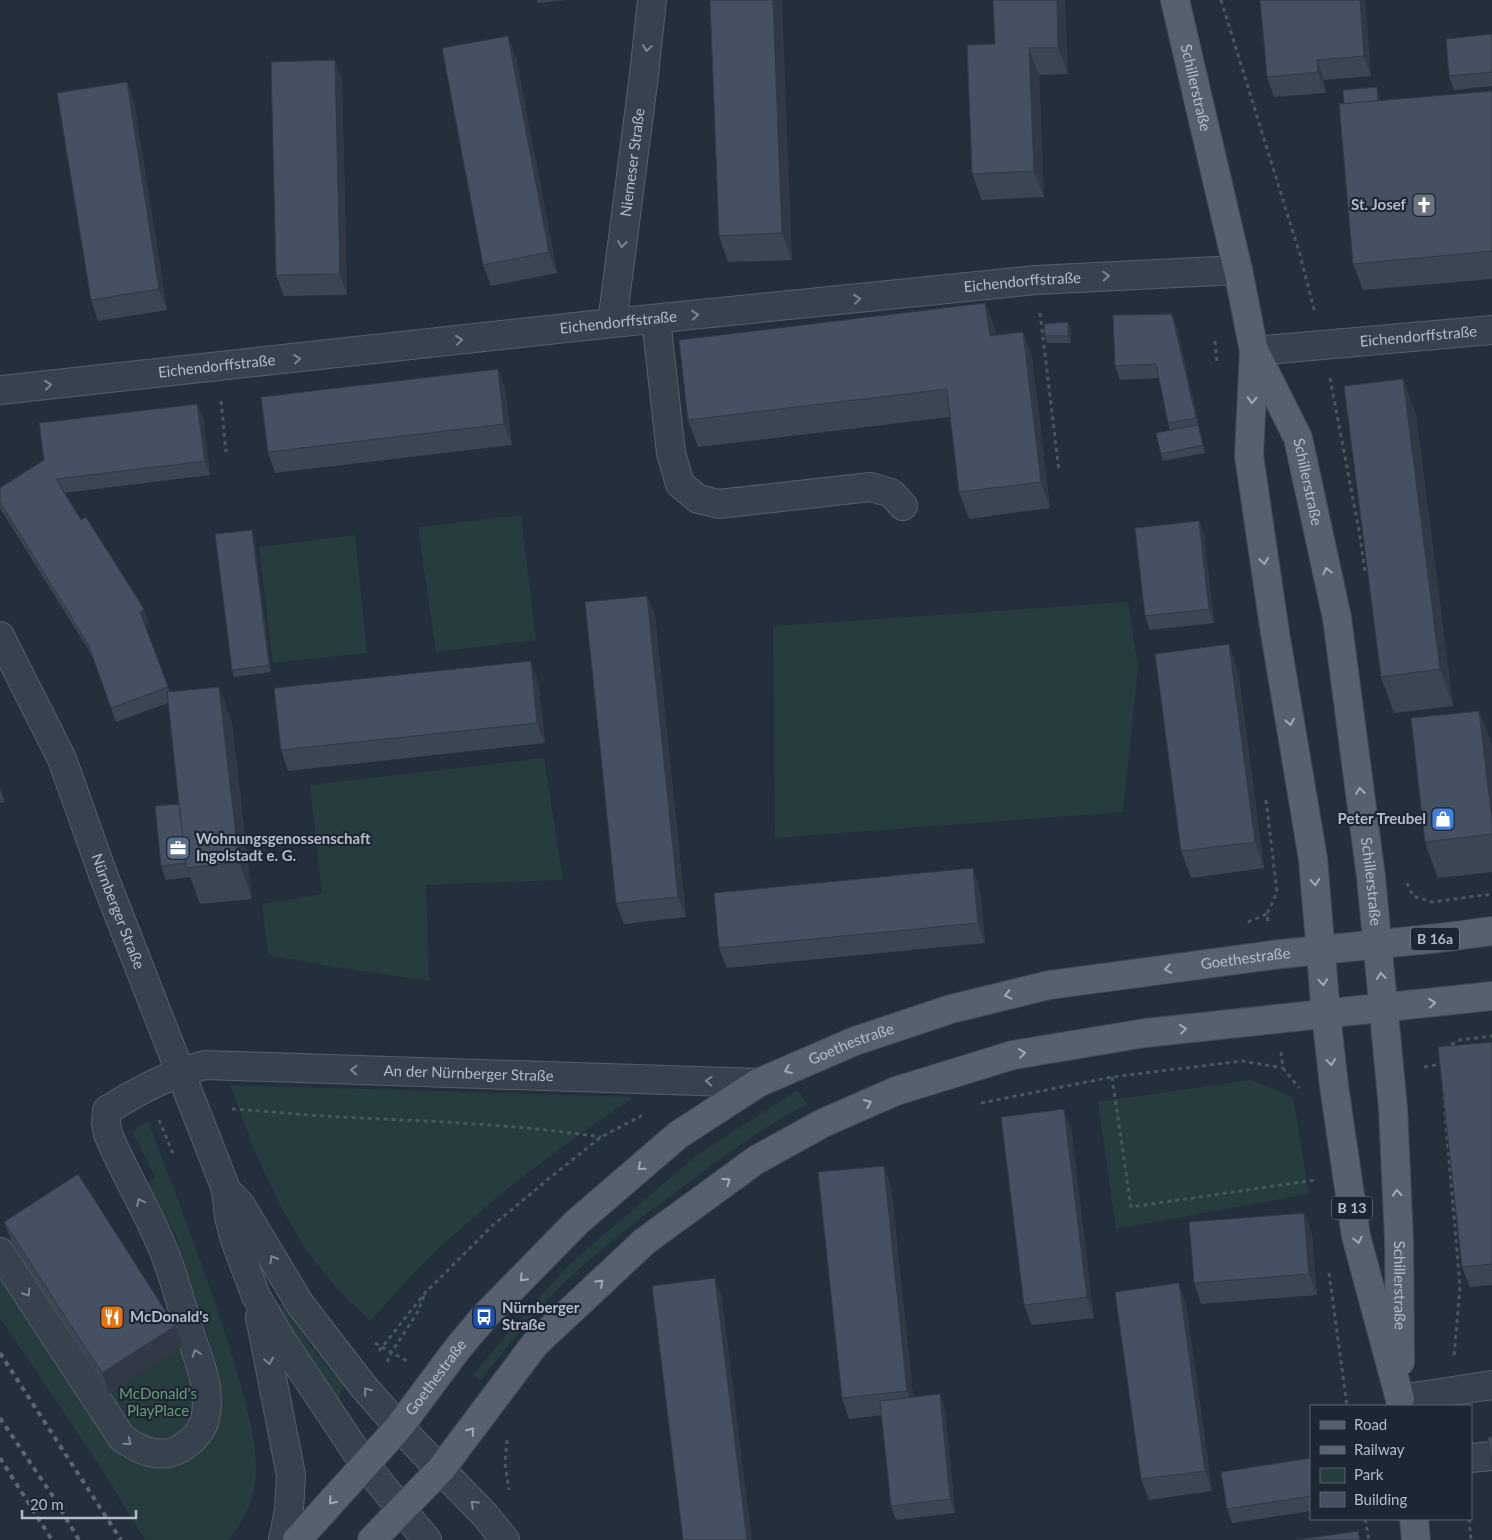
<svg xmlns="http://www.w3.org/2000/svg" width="1492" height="1540" font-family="Lato,sans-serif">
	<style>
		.green { fill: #263c3f }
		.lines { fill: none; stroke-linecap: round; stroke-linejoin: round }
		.minor-casing { stroke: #565f6c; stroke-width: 30 }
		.major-casing { stroke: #414a57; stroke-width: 30 }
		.path { stroke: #44595c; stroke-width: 3; stroke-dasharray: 4 4; stroke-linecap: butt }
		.minor { stroke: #38414e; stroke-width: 28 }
		.major { stroke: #56606e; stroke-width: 28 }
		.rail { stroke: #5a6575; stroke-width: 4; stroke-dasharray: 5 5; stroke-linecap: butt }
		.wall { fill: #3b4654 }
		.shaded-wall { fill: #303945 }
		.building { fill: #455162; stroke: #303945 }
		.oneway { stroke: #7c8592 }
		.oneway2 { stroke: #a1aab7 }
		.labels { text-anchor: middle; stroke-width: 4.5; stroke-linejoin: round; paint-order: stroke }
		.shield { fill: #1d2633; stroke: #878f9c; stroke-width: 1 }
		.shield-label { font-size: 14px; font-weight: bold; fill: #b4bcc9 }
		.street-label { font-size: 15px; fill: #b4bcc9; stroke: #1d2633 }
		.poi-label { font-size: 15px; font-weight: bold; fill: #b4bcc9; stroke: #1d2633; text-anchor: start }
		.park-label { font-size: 15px; fill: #6b9a76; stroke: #1d2633 }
	</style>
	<rect width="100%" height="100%" fill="#242f3e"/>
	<g class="green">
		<path d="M521,515l15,125 -100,12 -18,-125z"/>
		<path d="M355,535l12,118 -94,10 -14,-116z"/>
		<path d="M1128,602l10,66 -15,144 -348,26 -2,-212z"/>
		<path d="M544,758l19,122 -137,5 3,96 -106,-16 -55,-10 -6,-51 60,-10 -12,-109z"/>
		<path d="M1250,1080l43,17 16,97 -193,35 -18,-127z"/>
		<path d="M230,1085l404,12c-62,41 -121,85 -176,134 -31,27 -60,59 -88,90l-33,-32 -31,-39 -27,-47 -22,-46z"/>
		<path d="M798,1090l9,14c-45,24 -86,54 -127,85 -34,25 -69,51 -101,80 -37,33 -68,73 -99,111l-7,-5 50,-60 49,-53 125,-107z"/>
		<path d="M148,1122c29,74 57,148 81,224 11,36 28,88 27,126 -1,26 -11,48 -28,68h-83l-45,-74 -100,-148v-39l122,179 18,6 27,3 23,-7 18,-17 10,-17 4,-32 -6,-31 -41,-130 -16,-26 -16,-19 12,-11 -22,-44 5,-6z"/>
		<path d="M281,1304l36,50 28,33 -8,14 -61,-94z"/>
		<path d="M183,1346c10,33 27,85 -22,92 -10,1 -22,-1 -29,-8 -9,-10 -16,-25 -23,-36z"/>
	</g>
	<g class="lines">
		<g class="minor-casing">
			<g id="minor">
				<path d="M656,319l15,134 9,31 18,15 21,5 152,-17 20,6 12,13"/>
				<path id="s1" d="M612,323l32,-248 8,-75"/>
				<path id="s2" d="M1254,351l238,-21"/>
				<path id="s3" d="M0,390l612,-67 424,-43 202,-10"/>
				<path id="s4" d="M0,636l62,123 42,118 122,312 3,28 6,23 21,56 25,43 84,126 62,75"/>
				<path d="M227,1191l13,13 60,100 63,82 36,41 86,88 20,25"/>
				<path id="s5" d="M0,1252l122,186c15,11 34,20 53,13 13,-6 26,-17 30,-32 7,-29 -6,-59 -15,-85 -8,-27 -15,-54 -25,-80 -16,-41 -40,-79 -57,-120l-2,-11 1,-13c33,-20 60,-35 98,-45l553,18"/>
				<path d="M260,1317l31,158 -2,35 -6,30"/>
				<path d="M1400,1399l92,-14"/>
				<path d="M1471,1458l21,-2"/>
			</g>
		</g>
		<g class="major-casing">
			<g id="major">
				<path id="s6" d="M1175,0l63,270 16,81 -5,105 26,177 38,226 13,155 8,72 22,150 44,163"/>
				<path id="s7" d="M1255,352l43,86 39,180 34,259 22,231 6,132 1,122"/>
				<path d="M1414,1519l2,21"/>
				<path id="s8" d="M297,1540l102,-113 59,-79 26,-31 93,-95 101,-87 80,-52 97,-42 96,-32 98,-24 223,-30 167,-17 53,-7"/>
				<path d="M372,1540l69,-71 94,-125 110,-103 111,-81 67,-37 73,-32 117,-36 132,-22 347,-37"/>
			</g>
		</g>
		<g class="path">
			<path d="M1221,0l79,255 15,58"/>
			<path d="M1040,313l19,158"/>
			<path d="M1215,341l2,23"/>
			<path d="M1330,378l30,158 5,37"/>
			<path d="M221,401l5,51"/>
			<path d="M1266,800l11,92 -10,22 1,8"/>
			<path d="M1407,883l6,13 19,6 60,-8"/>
			<path d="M1248,922l19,-8"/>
			<path d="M1444,1048l16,-8 32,-4"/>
			<path d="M1281,1052l2,16 16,20"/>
			<path d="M1424,1067l17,-3"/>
			<path d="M1112,1077l19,130 184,-27"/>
			<path d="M1443,1088l17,199 -6,69"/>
			<path d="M981,1103l131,-26 130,-16 41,7"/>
			<path d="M232,1109c35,2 71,6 106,8 88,4 176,7 263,20"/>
			<path d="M159,1120l15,36"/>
			<path d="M1329,1273l18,133"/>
			<path d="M375,1343l32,18"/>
			<path d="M379,1351l46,-58 67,-67 54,-45 55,-44 44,-23"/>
			<path d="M387,1362l4,-9 26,-40 7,-17"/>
			<path d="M507,1440l-2,23 4,27"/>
			<path d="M1365,1519l4,21"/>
			<path d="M1469,1519l2,21"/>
		</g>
		<use href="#minor" class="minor"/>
		<use href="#major" class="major"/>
		<g class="rail">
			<path d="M0,1353l121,187"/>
			<path d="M0,1418l52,77 27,45"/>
			<path d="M0,1458l52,82"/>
		</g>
	</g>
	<g class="wall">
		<path d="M537,0h28l-26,3z"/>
		<path d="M710,0l82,260 -64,2 -9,-26z"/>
		<path d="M993,0h72l3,74 -29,1 5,122 -62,3 -10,-26 23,-130z"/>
		<path d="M1260,0h105l6,76 -47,4 2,13 -52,4 -7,-20z"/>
		<path d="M1492,34v52l-38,4 -5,-14z"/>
		<path d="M516,57l41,216 -66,13 -8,-21z"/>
		<path d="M342,81l5,214 -63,1 -8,-21z"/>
		<path d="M127,82l7,20 33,208 -69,11 -7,-21z"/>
		<path d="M1492,91v188l-129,11 -10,-26 -9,-160 35,-10 1,7z"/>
		<path d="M985,303l10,26 1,6 27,-3 9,26 18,150 -81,11 -10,-27 -9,-75 -252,30 -10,-27z"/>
		<path d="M1068,322l3,7v14h-24l-2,-7z"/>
		<path d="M1177,328l28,125 -42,8 -2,-7 9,-24 -2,-7 -9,-45 -39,2 -5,-14z"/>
		<path d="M498,369l7,20 7,56 -237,28 -7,-21z"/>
		<path d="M1403,379l13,36 37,291 -59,7 -13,-36z"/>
		<path d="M197,404l6,14 7,57 -146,18 85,130 -4,3 25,66 49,-5 13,36 20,176 -52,5 -10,-27 -24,3 -5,-14 18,-62 -11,-101 -52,19 -23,-65 -93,-149v-20z"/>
		<path d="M1204,535l10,88 -64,7 -5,-14z"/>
		<path d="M254,537l17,135 -37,5 -2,-7z"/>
		<path d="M647,596l8,20 31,301 -62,7 -8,-21z"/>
		<path d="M1238,671l26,197 -73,10 -10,-27z"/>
		<path d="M538,681l7,62 -257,28 -7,-21z"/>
		<path d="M1479,711l13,34v127l-54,6 -13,-36z"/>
		<path d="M0,788l5,14 -5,1z"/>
		<path d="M980,889l5,54 -258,25 -8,-20z"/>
		<path d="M1492,1042v243l-22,2 -8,-20z"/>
		<path d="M1071,1129l23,189 -62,7 -8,-20z"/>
		<path d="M891,1186l22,211 32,11 10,105 -59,7 -5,-14 -9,-91 -33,4 -7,-21z"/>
		<path d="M4,1222l179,124 -74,48 -97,-152z"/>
		<path d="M1312,1233l5,62 -116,9 -7,-21z"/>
		<path d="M1186,1304l26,187 -63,9 -8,-21z"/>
		<path d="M1311,1458v53l-79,12 -5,-14z"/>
	</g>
	<g class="shaded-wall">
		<path d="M773,0h9l10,260 -10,-27z"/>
		<path d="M1057,0h8l3,74 -10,-26z"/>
		<path d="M1360,0h5l6,76 -7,-20z"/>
		<path d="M508,36l8,21 41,216 -8,-21z"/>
		<path d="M1029,48l10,27 5,122 -10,-26z"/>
		<path d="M335,60l7,21 5,214 -7,-21z"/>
		<path d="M1317,60l7,20 2,13 -8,-21z"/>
		<path d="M127,82l7,20 33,208 -8,-21z"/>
		<path d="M1377,87l2,7 3,34 -2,-7z"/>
		<path d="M985,303l10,26 4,33 -9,-26z"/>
		<path d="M1172,314l5,14 28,125 -7,-28 -2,-7z"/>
		<path d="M1068,322l3,7v14l-3,-7z"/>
		<path d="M1023,332l9,26 18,150 -9,-26z"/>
		<path d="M498,369l7,20 7,56 -8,-21z"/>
		<path d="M1403,379l13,36 37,291 -13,-37z"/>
		<path d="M197,404l6,14 7,57 -5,-14z"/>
		<path d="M1199,521l5,14 10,88 -5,-14z"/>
		<path d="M252,530l2,7 17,135 -2,-7z"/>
		<path d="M647,596l8,20 31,301 -8,-20z"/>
		<path d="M144,609l5,14 -4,3 -5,-14z"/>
		<path d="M1229,644l9,27 26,197 -9,-26z"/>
		<path d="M531,661l7,20 7,62 -8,-20z"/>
		<path d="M219,687l13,36 20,176 -13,-37z"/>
		<path d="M1479,711l13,34v75z"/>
		<path d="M973,868l7,21 5,54 -7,-20z"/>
		<path d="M1064,1109l7,20 23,189 -7,-21z"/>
		<path d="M884,1166l7,20 24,226 -8,-21z"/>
		<path d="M1304,1213l8,20 5,62 -8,-21z"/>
		<path d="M715,1278l7,20 30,242h-5z"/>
		<path d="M1179,1283l7,21 26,187 -7,-20z"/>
		<path d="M175,1326l8,20 -74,48 -7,-21z"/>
		<path d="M940,1394l5,14 10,105 -5,-14z"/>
	</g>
	<g class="building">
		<path d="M710,0h63l9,233 -63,3z"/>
		<path d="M993,0h64l1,48h-29l5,123 -62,3 -5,-129 28,-1z"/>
		<path d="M1260,0h100l4,56 -47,4 1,12 -51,5z"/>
		<path d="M1492,34v38l-43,4 -3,-37z"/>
		<path d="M508,36l41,216 -66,13 -41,-217z"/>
		<path d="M335,60l5,214 -64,1 -5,-213z"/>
		<path d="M127,82l32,207 -68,11 -34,-207z"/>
		<path d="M1377,87l1,14 -34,3 -1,-14z"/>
		<path d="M1492,91v160l-139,13 -14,-160z"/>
		<path d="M985,303l5,33 33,-4 18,150 -82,10 -12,-103 -259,31 -9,-80z"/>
		<path d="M1172,314l24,104 -28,5 -12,-59 -41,2 -2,-51z"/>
		<path d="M1068,322v14h-23l-1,-12z"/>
		<path d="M498,369l6,55 -236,28 -7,-55z"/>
		<path d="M1403,379l37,290 -59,8 -37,-291z"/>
		<path d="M197,404l8,57 -149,18 25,41 5,-3 58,92 -4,3 28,75 -57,21 -23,-64 -88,-142v-14l44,-28 -5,-37z"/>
		<path d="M1198,425l5,20 -42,9 -5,-21z"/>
		<path d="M1199,521l10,88 -64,7 -10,-88z"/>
		<path d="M252,530l17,135 -37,5 -17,-136z"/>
		<path d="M647,596l31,301 -62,6 -31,-301z"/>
		<path d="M1229,644l26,198 -74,9 -26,-197z"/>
		<path d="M531,661l6,62 -256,27 -7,-62z"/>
		<path d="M219,687l20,175 -53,6 -19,-176z"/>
		<path d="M1479,711l13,109v14l-67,8 -14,-124z"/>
		<path d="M179,804l7,59 -25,3 -6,-60z"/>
		<path d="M973,868l5,55 -259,25 -5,-55z"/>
		<path d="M1492,1042v222l-30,3 -24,-220z"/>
		<path d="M1064,1109l23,188 -63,8 -23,-188z"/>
		<path d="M884,1166l23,225 -65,7 -24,-226z"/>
		<path d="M78,1174l97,152 -73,47 -98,-151z"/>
		<path d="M1304,1213l5,61 -115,9 -5,-61z"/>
		<path d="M715,1278l32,262h-64l-31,-254z"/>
		<path d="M1179,1283l26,188 -64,8 -26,-187z"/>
		<path d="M940,1394l10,105 -59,7 -11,-105z"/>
		<path d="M1488,1437h4v30z"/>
		<path d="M1311,1458v38l-84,13 -6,-37z"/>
		<path d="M1358,1531l2,9h-64z"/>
	</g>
	<defs><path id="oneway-chevron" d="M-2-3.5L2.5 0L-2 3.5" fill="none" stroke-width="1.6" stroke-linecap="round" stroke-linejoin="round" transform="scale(1.25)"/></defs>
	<g class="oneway">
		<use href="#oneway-chevron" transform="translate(647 48) rotate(96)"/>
		<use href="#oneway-chevron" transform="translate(622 244) rotate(97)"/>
		<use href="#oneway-chevron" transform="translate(1106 276) rotate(-3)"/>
		<use href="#oneway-chevron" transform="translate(857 299) rotate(-6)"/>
		<use href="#oneway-chevron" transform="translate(695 315) rotate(-6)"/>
		<use href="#oneway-chevron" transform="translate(459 340) rotate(-6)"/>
		<use href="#oneway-chevron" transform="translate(297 359) rotate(-6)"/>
		<use href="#oneway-chevron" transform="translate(48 385) rotate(-6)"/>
		<use href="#oneway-chevron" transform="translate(354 1070) rotate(-178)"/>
		<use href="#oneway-chevron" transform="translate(709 1081) rotate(-178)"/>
		<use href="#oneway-chevron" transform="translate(140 1202) rotate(-116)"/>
		<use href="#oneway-chevron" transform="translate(273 1259) rotate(-120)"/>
		<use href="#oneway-chevron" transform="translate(27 1293) rotate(57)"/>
		<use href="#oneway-chevron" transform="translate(196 1353) rotate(-108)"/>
		<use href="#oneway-chevron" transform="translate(269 1361) rotate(79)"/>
		<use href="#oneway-chevron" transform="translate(367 1391) rotate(-129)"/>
		<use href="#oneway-chevron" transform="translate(128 1442) rotate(40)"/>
		<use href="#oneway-chevron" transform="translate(474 1504) rotate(-136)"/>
	</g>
	<g class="oneway2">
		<use href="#oneway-chevron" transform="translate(1252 400) rotate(93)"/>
		<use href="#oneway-chevron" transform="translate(1264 561) rotate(82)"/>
		<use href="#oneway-chevron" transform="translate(1327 571) rotate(-102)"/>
		<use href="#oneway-chevron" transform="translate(1290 722) rotate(81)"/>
		<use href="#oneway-chevron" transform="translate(1360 791) rotate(-97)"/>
		<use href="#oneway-chevron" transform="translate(1315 882) rotate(85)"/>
		<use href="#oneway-chevron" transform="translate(1168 969) rotate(172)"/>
		<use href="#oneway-chevron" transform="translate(1381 976) rotate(-96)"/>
		<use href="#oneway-chevron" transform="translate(1323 982) rotate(86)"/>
		<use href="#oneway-chevron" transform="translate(1008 995) rotate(167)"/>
		<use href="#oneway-chevron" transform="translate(1432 1003) rotate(-6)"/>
		<use href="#oneway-chevron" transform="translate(1183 1029) rotate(-7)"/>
		<use href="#oneway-chevron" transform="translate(1022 1053) rotate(-9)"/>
		<use href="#oneway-chevron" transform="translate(1331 1062) rotate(83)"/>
		<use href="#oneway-chevron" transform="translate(788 1070) rotate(157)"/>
		<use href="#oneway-chevron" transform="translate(868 1103) rotate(-23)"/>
		<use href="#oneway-chevron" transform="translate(641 1167) rotate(139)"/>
		<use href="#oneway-chevron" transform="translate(727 1181) rotate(-36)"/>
		<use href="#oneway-chevron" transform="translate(1397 1193) rotate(-93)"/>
		<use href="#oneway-chevron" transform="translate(1358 1240) rotate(77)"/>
		<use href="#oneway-chevron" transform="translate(523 1278) rotate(134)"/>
		<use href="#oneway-chevron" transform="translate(600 1283) rotate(-43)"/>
		<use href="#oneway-chevron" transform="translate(471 1431) rotate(-52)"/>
		<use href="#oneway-chevron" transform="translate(332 1501) rotate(132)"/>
	</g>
	<defs>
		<g id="church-square" transform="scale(1.25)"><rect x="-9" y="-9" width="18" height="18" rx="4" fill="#6b7280" stroke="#1d2633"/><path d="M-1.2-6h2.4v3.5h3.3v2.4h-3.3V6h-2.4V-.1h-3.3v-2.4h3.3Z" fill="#fff"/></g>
		<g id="shop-square" transform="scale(1.25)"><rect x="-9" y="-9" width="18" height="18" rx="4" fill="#3f7fe0" stroke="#1d2633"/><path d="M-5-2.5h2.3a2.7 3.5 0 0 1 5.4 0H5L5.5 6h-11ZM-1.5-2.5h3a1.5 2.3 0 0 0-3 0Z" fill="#fff"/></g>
		<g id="office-square" transform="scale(1.25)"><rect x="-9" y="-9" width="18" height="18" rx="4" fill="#5c6f8a" stroke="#1d2633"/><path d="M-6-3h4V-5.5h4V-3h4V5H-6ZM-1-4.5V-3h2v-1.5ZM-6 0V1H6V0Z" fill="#fff"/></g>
		<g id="restaurant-square" transform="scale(1.25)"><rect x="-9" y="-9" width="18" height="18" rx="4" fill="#e8710a" stroke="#1d2633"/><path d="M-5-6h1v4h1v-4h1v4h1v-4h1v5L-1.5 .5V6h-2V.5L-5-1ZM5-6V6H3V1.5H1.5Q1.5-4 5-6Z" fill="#fff"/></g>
		<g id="bus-square" transform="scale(1.25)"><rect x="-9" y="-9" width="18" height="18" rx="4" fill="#1a4fb4" stroke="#1d2633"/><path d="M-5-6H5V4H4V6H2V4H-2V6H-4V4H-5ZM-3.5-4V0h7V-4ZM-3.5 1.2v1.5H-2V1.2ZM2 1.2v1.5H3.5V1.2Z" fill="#fff"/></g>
	</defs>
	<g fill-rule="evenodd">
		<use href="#church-square" x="1424" y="205"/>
		<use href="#shop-square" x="1443" y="819"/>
		<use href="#office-square" x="178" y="848"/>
		<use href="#restaurant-square" x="112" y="1317"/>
		<use href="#bus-square" x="484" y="1317"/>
	</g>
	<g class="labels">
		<g class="shield">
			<rect x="1411" y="927.5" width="48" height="23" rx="4"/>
			<rect x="1332" y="1196.5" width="40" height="23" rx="4"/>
		</g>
		<g class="shield-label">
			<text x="1435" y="944">B 16a</text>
			<text x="1352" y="1213">B 13</text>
		</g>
		<g class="street-label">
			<text dy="5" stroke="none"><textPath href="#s6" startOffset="90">Schillerstraße</textPath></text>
			<text dy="5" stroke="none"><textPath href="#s1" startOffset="162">Niemeser Straße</textPath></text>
			<text dy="5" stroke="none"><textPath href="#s3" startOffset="1028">Eichendorffstraße</textPath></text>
			<text dy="5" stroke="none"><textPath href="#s3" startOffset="622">Eichendorffstraße</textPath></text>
			<text dy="5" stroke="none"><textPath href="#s2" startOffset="165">Eichendorffstraße</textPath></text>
			<text dy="5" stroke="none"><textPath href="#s3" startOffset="218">Eichendorffstraße</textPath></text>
			<text dy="5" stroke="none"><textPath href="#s7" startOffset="141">Schillerstraße</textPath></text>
			<text dy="5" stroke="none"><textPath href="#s7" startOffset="546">Schillerstraße</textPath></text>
			<text dy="5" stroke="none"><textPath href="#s4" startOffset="300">Nürnberger Straße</textPath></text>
			<text dy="5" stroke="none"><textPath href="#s8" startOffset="1159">Goethestraße</textPath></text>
			<text dy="5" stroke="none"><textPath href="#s8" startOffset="754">Goethestraße</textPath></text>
			<text dy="5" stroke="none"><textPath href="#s5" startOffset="1025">An der Nürnberger Straße</textPath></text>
			<text dy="5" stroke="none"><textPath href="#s7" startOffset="951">Schillerstraße</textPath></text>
			<text dy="5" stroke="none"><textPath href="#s8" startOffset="214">Goethestraße</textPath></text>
		</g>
		<g class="poi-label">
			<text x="1406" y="210" text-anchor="end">St. Josef</text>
			<text x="1426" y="824" text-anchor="end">Peter Treubel</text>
			<text x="196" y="844">Wohnungsgenossenschaft<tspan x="196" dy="17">Ingolstadt e. G.</tspan></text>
			<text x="502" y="1313">Nürnberger<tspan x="502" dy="17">Straße</tspan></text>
			<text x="130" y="1322">McDonald's</text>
		</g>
		<g class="park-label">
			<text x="158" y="1399">McDonald's<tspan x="158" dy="17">PlayPlace</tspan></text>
		</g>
	</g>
	<rect x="1310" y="1405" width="162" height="115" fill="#1d2633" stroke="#59626f"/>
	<rect x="1320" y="1421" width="25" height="8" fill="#56606e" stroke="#59626f"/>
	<text x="1354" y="1430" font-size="15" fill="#b4bcc9">Road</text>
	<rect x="1320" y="1446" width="25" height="8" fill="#5a6575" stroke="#59626f"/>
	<text x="1354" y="1455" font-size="15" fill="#b4bcc9">Railway</text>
	<rect x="1320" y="1468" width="25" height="15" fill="#263c3f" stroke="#59626f"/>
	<text x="1354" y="1480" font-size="15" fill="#b4bcc9">Park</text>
	<rect x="1320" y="1492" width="25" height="15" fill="#455162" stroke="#59626f"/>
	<text x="1354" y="1505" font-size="15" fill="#b4bcc9">Building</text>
	<path d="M22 1510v8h114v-8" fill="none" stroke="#b4bcc9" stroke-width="2.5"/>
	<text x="30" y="1510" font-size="15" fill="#b4bcc9" stroke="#1d2633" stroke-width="4" paint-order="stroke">20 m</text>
</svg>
